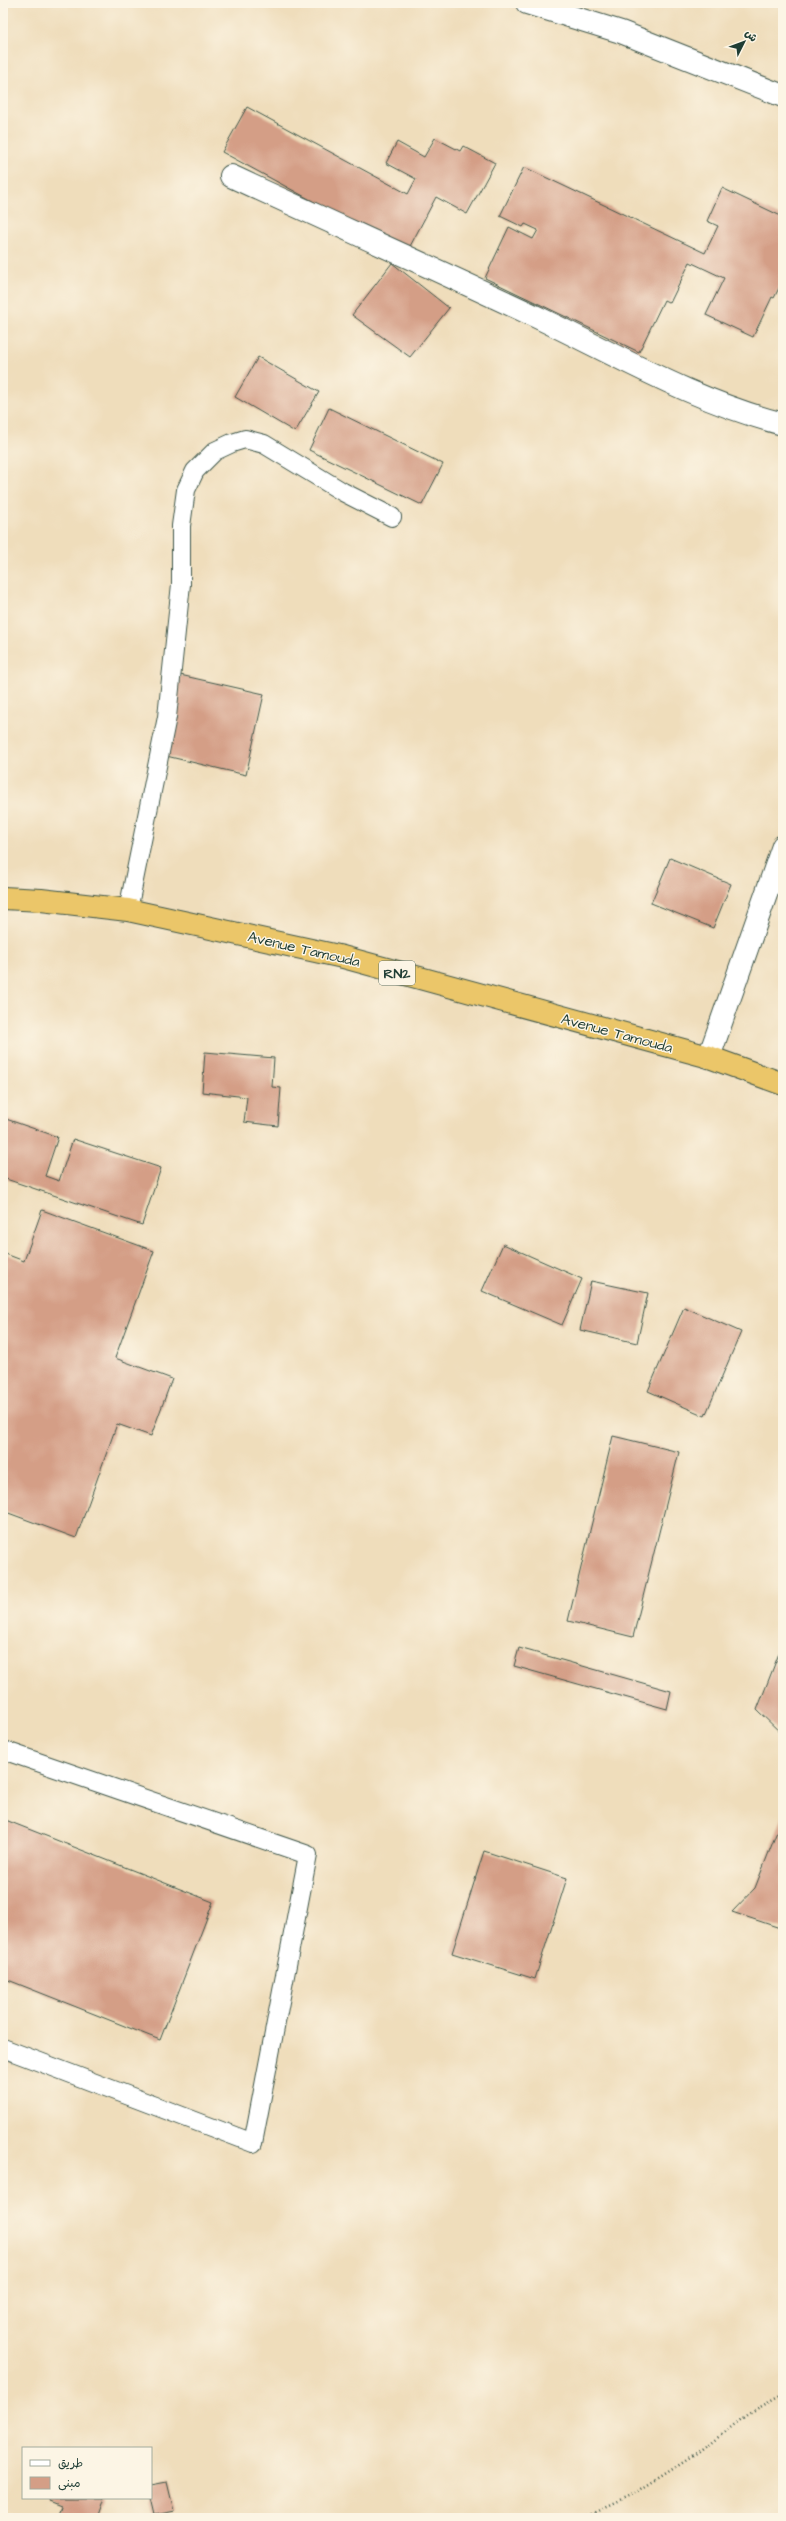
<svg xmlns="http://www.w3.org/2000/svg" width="786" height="2521" font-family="'Architects Daughter','Playpen Sans Arabic',sans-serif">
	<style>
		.building { fill: #d49e86 }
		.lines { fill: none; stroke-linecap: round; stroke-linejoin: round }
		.service-casing { stroke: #3e5548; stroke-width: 20 }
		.minor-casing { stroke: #3e5548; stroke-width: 24 }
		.trunk-casing { stroke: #3e5548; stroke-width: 24 }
		.path { stroke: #3e5548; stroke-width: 2.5; stroke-dasharray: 1 3; stroke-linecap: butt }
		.service { stroke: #fff; stroke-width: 18 }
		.minor { stroke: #fff; stroke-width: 22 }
		.trunk { stroke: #ebc669; stroke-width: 22 }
		.labels { text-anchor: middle; stroke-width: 3; stroke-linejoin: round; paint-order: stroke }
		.shield { fill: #fcf5e5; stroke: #617469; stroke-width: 1 }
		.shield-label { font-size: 14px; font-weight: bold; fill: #1f3d34 }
		.street-label { font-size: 15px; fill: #1f3d34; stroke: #fcf5e5 }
	</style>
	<rect width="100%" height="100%" fill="#fcf5e5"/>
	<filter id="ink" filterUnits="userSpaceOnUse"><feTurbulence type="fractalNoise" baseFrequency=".025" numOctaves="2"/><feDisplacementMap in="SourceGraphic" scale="8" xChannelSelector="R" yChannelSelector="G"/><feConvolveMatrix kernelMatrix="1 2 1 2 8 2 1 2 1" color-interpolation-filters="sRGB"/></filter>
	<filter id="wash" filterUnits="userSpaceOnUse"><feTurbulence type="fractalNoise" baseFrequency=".012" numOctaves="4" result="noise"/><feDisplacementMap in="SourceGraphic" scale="16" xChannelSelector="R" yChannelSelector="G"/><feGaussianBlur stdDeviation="0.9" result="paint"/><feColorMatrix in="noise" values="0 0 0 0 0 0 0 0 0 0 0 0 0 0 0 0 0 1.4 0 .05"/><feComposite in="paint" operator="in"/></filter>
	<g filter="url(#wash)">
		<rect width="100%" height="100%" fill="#efddbb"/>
		<g id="blocks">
			<g class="building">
				<path d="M247,107l161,87 8,-15 -30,-16 11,-21 27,15 11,-19 25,13 3,-5 32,17 -28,51 -31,-17 -29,55 -185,-100z"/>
				<path d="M524,167l181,86 13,-27 -11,-5 15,-33 61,29v37l-3,6 3,1v19l-9,18 -2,-1 -19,40 -47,-22 18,-37 -34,-16 -20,41 -6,-3 -25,52 -154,-74 24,-51 24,12 5,-9 -13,-6 -2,3 -23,-11z"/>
				<path d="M392,263l57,45 -39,49 -58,-42z"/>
				<path d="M258,357l61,35 -24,40 -60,-35z"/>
				<path d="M329,408l114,56 -21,41 -113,-55z"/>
				<path d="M180,675l84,19 -18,81 -84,-20z"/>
				<path d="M670,858l61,26 -18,44 -62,-25z"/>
				<path d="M205,1052l69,6 -2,29 9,1 -3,38 -34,-4 3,-25 -45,-5z"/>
				<path d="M6,1119l52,18 -13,39 14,5 14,-42 88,29 -19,57 -139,-47v-51z"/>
				<path d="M42,1210l112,41 -39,107 57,21 -21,57 -34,-12 -41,114 -73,-27v-258l21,8z"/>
				<path d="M503,1244l79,35 -20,46 -80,-34z"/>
				<path d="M591,1281l57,12 -11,50 -57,-13z"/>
				<path d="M684,1307l57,25 -36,84 -57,-25z"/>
				<path d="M613,1436l66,16 -46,185 -65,-16z"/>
				<path d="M783,1643v92l-26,-25z"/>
				<path d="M519,1648l152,43 -4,18 -153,-43z"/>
				<path d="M783,1816v113l-51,-17 23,-24z"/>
				<path d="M3,1819l210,83 -53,138 -157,-62z"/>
				<path d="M484,1851l83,27 -32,101 -83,-26z"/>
				<path d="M167,2482l7,29 -20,4 -4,-17 1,-13z"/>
				<path d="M50,2498h54l-7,20h-39l4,-12 -13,-5z"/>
			</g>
		</g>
	</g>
	<g filter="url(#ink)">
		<use href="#blocks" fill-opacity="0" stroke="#3e5548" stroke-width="1"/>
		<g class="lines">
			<g class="service-casing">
				<g id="service">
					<path d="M128,910l39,-193 14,-133v-58l5,-36 9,-19 20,-20 17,-8 13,-4 19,5 79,48 49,25"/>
					<path d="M3,1750l305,105 -55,288 -250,-95"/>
				</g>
			</g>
			<g class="minor-casing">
				<g id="minor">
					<path d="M527,3l94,29 162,64"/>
					<path d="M231,176c103,48 207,94 310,143 79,38 156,83 242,105"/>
					<path d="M709,1057l74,-211"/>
				</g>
			</g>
			<g class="trunk-casing">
				<path id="trunk" d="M3,898l38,2 87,10 215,47 366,100 74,27"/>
			</g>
			<path class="path" d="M580,2518l55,-25 63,-40 50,-39 35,-19"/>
			<use href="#service" class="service"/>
			<use href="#minor" class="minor"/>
			<use href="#trunk" class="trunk"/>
		</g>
	</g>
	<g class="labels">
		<rect class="shield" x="379" y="961" width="36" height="24" rx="3"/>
		<g class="shield-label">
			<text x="397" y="978">RN2</text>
		</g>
		<g class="street-label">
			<text transform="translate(304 949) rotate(13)" y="5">Avenue Tamouda</text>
			<text transform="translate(617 1033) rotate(15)" y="5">Avenue Tamouda</text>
		</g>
	</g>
	<rect width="786" height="2521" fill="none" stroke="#fcf5e5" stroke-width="16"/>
	<rect x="22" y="2447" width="130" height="52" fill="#fcf5e5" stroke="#a4ab9e"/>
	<rect x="30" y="2460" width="20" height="6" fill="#ffffff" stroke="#a4ab9e"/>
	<text x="58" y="2467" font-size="12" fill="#1f3d34">طريق</text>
	<rect x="30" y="2477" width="20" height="12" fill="#d49e86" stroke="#a4ab9e"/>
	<text x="58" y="2487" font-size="12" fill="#1f3d34">مبنى</text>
	<g transform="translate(744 42) rotate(48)" stroke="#fcf5e5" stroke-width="3" paint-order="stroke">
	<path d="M0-3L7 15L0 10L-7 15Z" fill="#1f3d34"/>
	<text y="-6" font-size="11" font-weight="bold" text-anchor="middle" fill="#1f3d34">ش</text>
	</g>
</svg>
